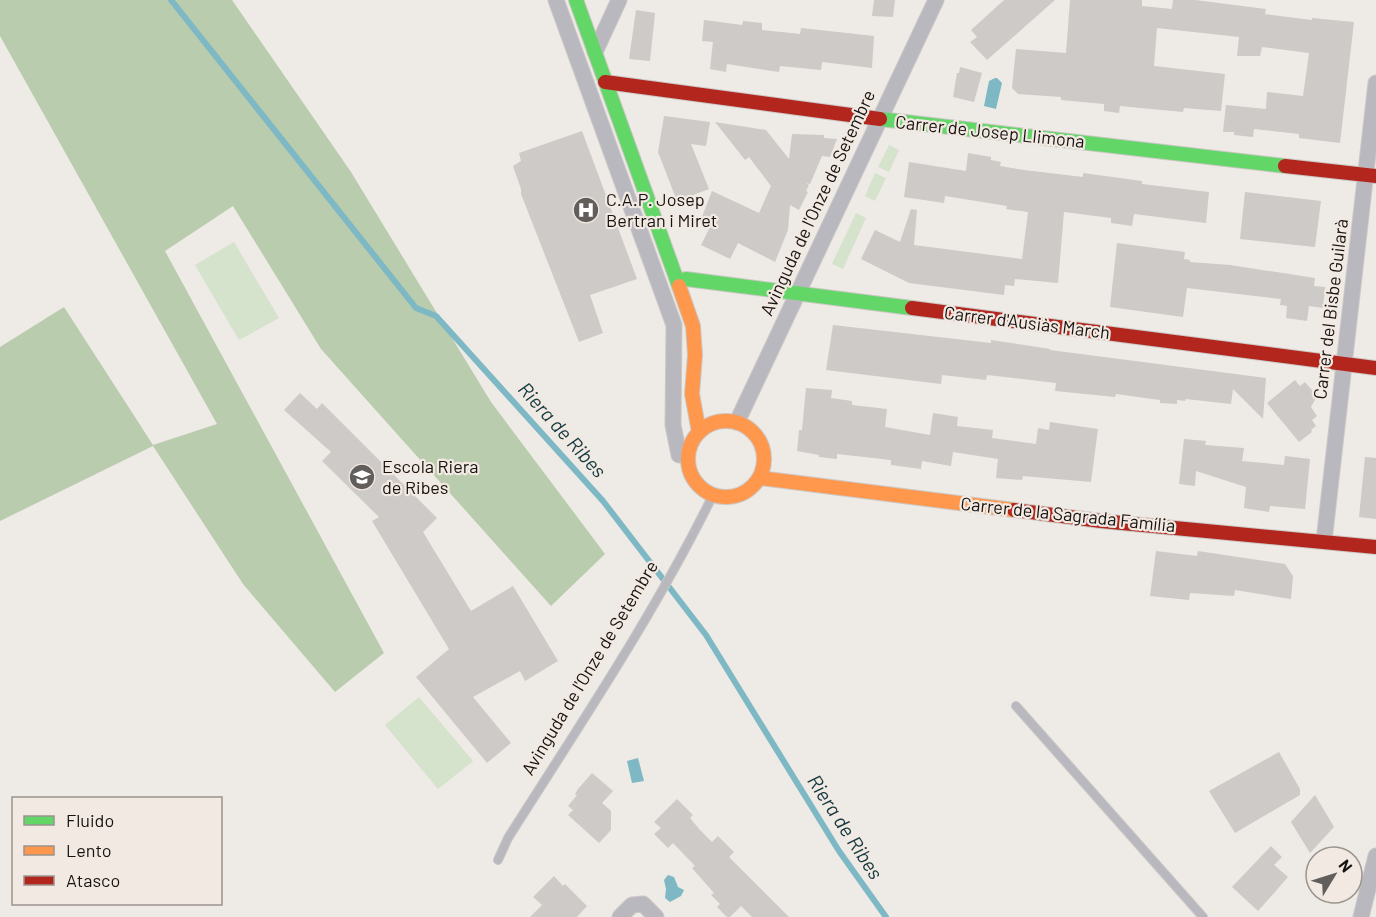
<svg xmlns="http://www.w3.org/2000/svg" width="1376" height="917" font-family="Barlow,sans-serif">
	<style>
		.green { fill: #d5e2cc }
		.forest { fill: #b9ccad }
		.water { fill: #7db8c4 }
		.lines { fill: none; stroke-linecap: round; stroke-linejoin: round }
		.stream { stroke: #7db8c4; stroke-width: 6 }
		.building { fill: #cdcac7 }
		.lane-casing { stroke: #cbc8c5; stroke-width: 10 }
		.street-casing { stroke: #cbc8c5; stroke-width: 17 }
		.fast-casing { stroke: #cbc8c5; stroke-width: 16 }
		.slow-casing { stroke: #cbc8c5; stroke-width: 16 }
		.jam-casing { stroke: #cbc8c5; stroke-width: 16 }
		.lane { stroke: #bab8bf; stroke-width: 8 }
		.street { stroke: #bab8bf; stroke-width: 15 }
		.fast { stroke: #63d668; stroke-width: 14 }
		.slow { stroke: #ff974d; stroke-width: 14 }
		.jam { stroke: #b3261e; stroke-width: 14 }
		.labels { text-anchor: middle; stroke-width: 4.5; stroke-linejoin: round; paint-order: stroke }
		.street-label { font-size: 18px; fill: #161311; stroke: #f2e9e2 }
		.poi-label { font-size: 18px; fill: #161311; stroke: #f2e9e2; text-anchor: start }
		.water-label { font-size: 20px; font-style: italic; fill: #103941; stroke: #f2e9e2 }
	</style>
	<rect width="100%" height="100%" fill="#eeeae6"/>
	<g class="green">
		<path d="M889,145l10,5 -10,22 -11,-5z"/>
		<path d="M875,173l11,5 -11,23 -10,-5z"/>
		<path d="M856,213l10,5 -23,51 -11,-5z"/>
		<path d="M234,242l45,76 -40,22 -44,-75z"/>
		<path d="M419,697l54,64 -35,28 -53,-64z"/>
	</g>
	<path class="forest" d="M0,0h232l119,172 140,230 114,152 -54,52 -230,-257 -88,-143 -68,45 219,402 -49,39 -92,-108 -90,-138 -153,75v-174l64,-40 89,138 64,-21 -217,-388z"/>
	<g class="water">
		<path d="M995,78h2l5,5 -6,26 -12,-3 5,-25z"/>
		<path d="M638,758l6,23 -12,2 -5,-22z"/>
		<path d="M668,875l6,2 4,10 6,3 -3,6 -11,6 -5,-4 1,-9 -2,-9z"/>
	</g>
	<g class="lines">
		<path class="stream" d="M171,0l245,308 20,8 167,185 103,134 133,216 47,66"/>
	</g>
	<g class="building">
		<path d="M874,0h21l-2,17 -21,-1z"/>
		<path d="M1004,0h51l-68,60 -17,-18 7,-5 -6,-7z"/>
		<path d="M1070,0h72v6l30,3 1,-9h22l71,9 -1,5 47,6v-2l42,4 -14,121 -41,-5v-4l-45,-5 -1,8 -19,-2v-3h-11l3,-27 40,4 1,-17 36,4 6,-43 -47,-6 -2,9h-23l2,-19 -82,-9 -3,38 71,8 -4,37 -37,-3 -1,4 -63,-6 -1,7 -15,-2v-7l-43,-4v-3l-43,-3 -6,-6 4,-39 50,4z"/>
		<path d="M636,10l19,3 -5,48 -21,-2z"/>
		<path d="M704,20l38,5 1,-4 19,2v7l38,4 1,-6 73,8 -2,32 -50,-6 -1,8 -41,-4 -1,6 -52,-8 -1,8 -16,-3 3,-27 -11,-1z"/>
		<path d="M960,67l22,6 -8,29 -21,-5 4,-24h2z"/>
		<path d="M664,116l46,6 -4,24 -15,-2 18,45 -32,12 -19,-49z"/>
		<path d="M715,122l51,8 23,29 3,-25 32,1v3l13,1 -7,18 -8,-1 -12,28 -4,-1 3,2 -3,6 2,1 -9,18 -9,-5 -2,25 -13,32 -37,-19 -8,16 -29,-14 9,-18 -10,-5 12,-31 47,22 12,-27 -22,-29 -4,3z"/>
		<path d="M582,131l55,148 -47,16 13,38 -24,9 -58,-148v-5l-8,-23 8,-5 -2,-8z"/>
		<path d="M968,153l23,4v3l10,2 -1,4 24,4 59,7v-4l59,8v3l67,8 -3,31 -72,-9 -2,12 -21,-3v-5l-47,-6 -6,71 -43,-4 -1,7 -9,-1 -1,10 -95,-12 -48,-24 14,-29 25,12 11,-33 6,1 -3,35 108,14 6,-47 -22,-3 1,-3 -62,-10 -1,7 -40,-6 5,-35 57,9z"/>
		<path d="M1245,192l76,9 -6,46 -75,-8z"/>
		<path d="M1117,243l68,9 -1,7 6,1v2l40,3 85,13 -1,8 11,1 -2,21 -14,-2 -2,15 -21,-3 1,-12 -7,-1 1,-6 -94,-11 -4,29 -73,-10z"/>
		<path d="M833,325l158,18v-3l59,9v1l216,28 -3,41 -30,-30 -2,15 -45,-5 -1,2 -8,-1v4l-17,-1v-3l-44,-6 -1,3 -60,-6 1,-8 -69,-8 -1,5 -44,-5 -1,9 -115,-14z"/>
		<path d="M1295,380l5,6 5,-4 12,14 -6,11 6,9 -5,4 4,6 -5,4 1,2 -13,10 -32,-39z"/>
		<path d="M806,388l26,2 -1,8 21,3v4l35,4 -2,18 45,8 3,-22 25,4 -1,9 36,4 -1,8 44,6 2,-16 11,2 1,-8 48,7 -7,53 -68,-6 -1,4 -26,-2 2,-19 -45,-7 -2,14 -29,-5 -1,8 -30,-4v-5l-54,-6v5l-18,-2v-2l-22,-4 2,-21h3z"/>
		<path d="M300,393l17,16 5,-6 115,115 -14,14 48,79 42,-25 45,75 -33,20 -5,-10 -47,26 38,46 -24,20 -71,-86 33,-28 -77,-128 7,-4 -57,-56 9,-9 -47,-42z"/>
		<path d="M1184,439l22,2 -1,4 39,3 -2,13 42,4 1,-9 25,3 -5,50 -35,-3 -1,6 -25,-4 2,-21 -50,-16 -1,15 -16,-2z"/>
		<path d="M1365,457l11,1v61l-17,-2z"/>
		<path d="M1156,551l41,5 1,-5 87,13 8,12 -2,23 -56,-9 -1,6 -44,-3 -1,7 -39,-4z"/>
		<path d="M1279,752l21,37v6l-65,38 -26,-42z"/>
		<path d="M592,773l21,18 -11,12 9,8v19l-12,13 -31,-28 5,-5 -5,-4 9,-11 -2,-1 3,-5z"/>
		<path d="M1315,795l19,32 -24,26 -19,-31z"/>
		<path d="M677,799l16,16 -3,3 10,12 12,12 6,-6 16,16 -5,5 60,60h-37l-11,-11 -11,11h-3l-10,-10 3,-3 -9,-9 3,-2 -22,-25 3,-2 -22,-23 -5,5 -14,-14 7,-6 -7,-6z"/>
		<path d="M1271,846l11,11 -8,8 14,12 -30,34 -26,-24z"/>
		<path d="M554,876l9,10 2,-2 22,22 -10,11h-47l12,-12 -9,-8z"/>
	</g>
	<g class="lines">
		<g class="lane-casing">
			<g id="lane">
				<path d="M1016,706l187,211"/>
				<path d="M498,860l10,-22c71,-112 146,-223 205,-343"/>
			</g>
		</g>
		<g class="street-casing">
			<g id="street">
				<path d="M556,0l118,325 -1,100 6,30"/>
				<path d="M595,52l24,-52"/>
				<path d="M737,422l199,-422"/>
				<path d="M1324,541l52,-458"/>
				<path d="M620,917l12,-12 11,-1 13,13"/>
				<path d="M1361,917l15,-61"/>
			</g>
		</g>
		<g class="fast-casing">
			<g id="fast">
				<path d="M576,0l103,286"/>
				<path d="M880,119l405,47"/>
				<path d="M678,281l8,-2 226,29"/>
			</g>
		</g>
		<g class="slow-casing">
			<g id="slow">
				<path d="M679,286l14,40 2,29 -3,39 7,38"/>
				<circle cx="726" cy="459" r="38"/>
				<path d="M760,478l254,32"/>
			</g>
		</g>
		<g class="jam-casing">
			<g id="jam">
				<path d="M605,82l275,37"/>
				<path d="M1285,166l91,10"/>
				<path d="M912,308l464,60"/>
				<path d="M1014,510l87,11 275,26"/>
			</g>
		</g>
		<use href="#lane" class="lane"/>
		<use href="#street" class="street"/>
		<use href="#fast" class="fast"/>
		<use href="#slow" class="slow"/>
		<use href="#jam" class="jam"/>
	</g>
	<defs>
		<g id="hospital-disc" transform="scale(1.35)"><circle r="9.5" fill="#625e5c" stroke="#f2e9e2"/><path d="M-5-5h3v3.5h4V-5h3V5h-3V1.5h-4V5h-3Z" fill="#fff"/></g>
		<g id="school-disc" transform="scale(1.35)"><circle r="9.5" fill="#625e5c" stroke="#f2e9e2"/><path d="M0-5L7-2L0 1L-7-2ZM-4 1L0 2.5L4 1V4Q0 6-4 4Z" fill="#fff"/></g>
	</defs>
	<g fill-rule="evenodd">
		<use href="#hospital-disc" x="586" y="210"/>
		<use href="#school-disc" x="362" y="477"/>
	</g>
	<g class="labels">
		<g class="street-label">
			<text transform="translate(990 132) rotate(6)" y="6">Carrer de Josep Llimona</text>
			<text transform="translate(818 203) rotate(-65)" y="6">Avinguda de l'Onze de Setembre</text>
			<text transform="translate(1331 309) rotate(-83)" y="6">Carrer del Bisbe Guilarà</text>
			<text transform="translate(1027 323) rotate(7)" y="6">Carrer d'Ausiàs March</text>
			<text transform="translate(1068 515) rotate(6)" y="6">Carrer de la Sagrada Família</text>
			<text transform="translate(590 668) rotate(-59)" y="6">Avinguda de l'Onze de Setembre</text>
		</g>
		<g class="poi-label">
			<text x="606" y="206">C.A.P. Josep<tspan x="606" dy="21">Bertran i Miret</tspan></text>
			<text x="382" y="473">Escola Riera<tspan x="382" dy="21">de Ribes</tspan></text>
		</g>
		<g class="water-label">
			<text transform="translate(562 430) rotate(48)" y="7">Riera de Ribes</text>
			<text transform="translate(845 827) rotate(57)" y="7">Riera de Ribes</text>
		</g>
	</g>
	<rect x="12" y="797" width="210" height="108" fill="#f2e9e2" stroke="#9a938e" stroke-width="1.5"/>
	<rect x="24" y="816" width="30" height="9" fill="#63d668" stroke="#9a938e" stroke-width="1.5"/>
	<text x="66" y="827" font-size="18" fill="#161311">Fluido</text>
	<rect x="24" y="846" width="30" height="9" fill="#ff974d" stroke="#9a938e" stroke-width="1.5"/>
	<text x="66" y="857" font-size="18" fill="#161311">Lento</text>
	<rect x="24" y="876" width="30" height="9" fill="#b3261e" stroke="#9a938e" stroke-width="1.5"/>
	<text x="66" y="887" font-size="18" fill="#161311">Atasco</text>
	<g transform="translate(1334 875) rotate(52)"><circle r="28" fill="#f2e9e2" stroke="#9a938e" stroke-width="1.5"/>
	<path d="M0-4.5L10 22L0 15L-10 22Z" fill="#625e5c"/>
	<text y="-9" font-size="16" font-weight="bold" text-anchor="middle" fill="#161311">N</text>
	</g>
</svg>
